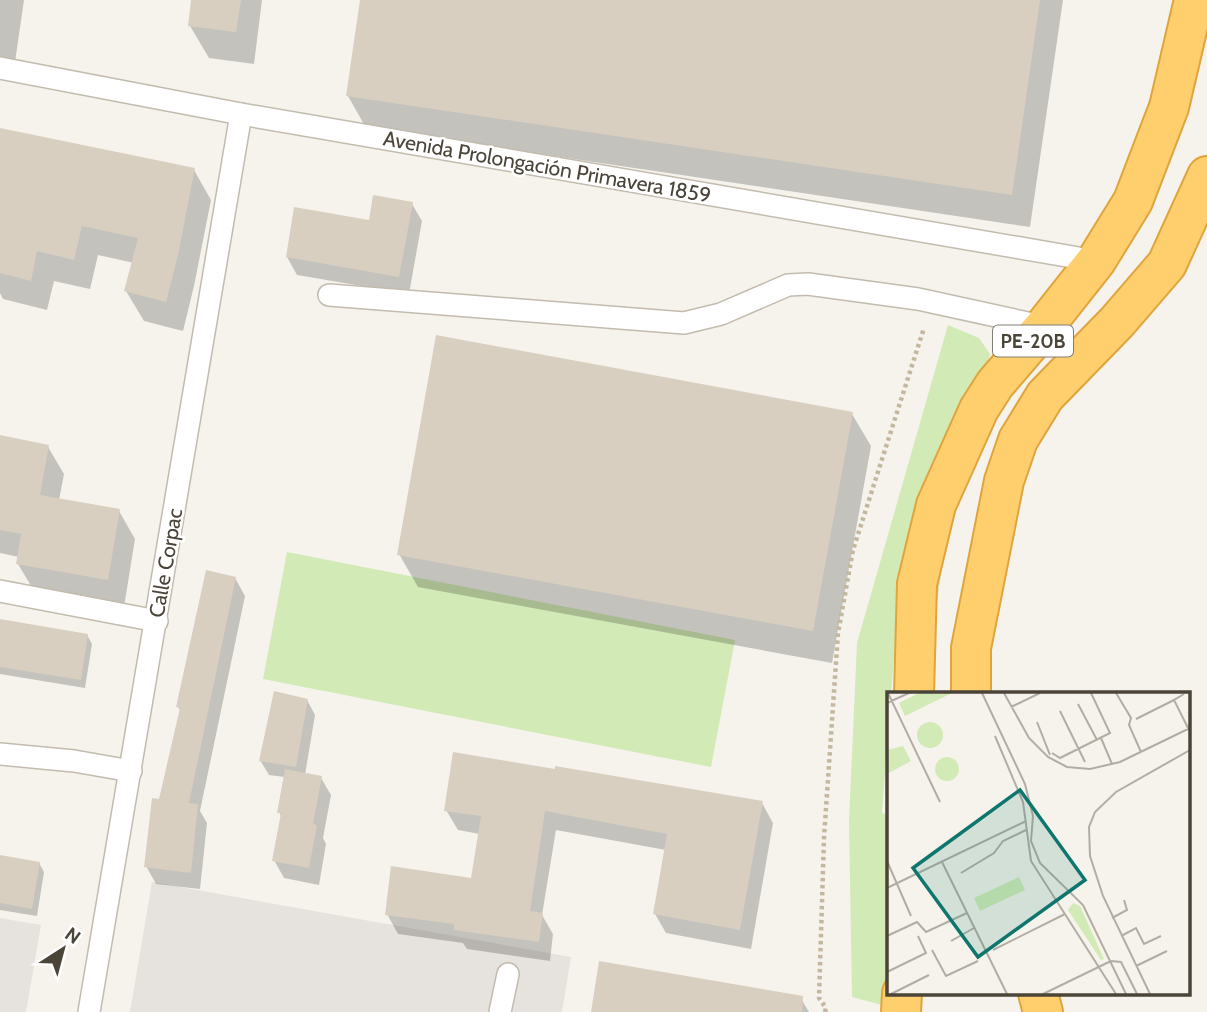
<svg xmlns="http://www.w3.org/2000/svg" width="1207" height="1012" font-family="Cabin,sans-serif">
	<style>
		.industrial { fill: #e6e2dd }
		.green { fill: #d2eab5 }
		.shadow { fill: #0003 }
		.building { fill: #d8cfc1 }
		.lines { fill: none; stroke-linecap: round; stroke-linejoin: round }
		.lane-casing { stroke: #c2bbae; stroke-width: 24 }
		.highway-casing { stroke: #e0a43c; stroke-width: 42 }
		.path { stroke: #c4b79f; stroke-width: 4.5; stroke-dasharray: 3.5 3.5; stroke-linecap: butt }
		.lane { stroke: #fff; stroke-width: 21 }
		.highway { stroke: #ffcf6e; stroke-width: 38 }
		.labels { text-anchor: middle; stroke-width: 5; stroke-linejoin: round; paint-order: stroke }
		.shield { fill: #fff; stroke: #817c74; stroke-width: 2 }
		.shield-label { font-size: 19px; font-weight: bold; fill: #4b4439 }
		.street-label { font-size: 21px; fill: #4b4439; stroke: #fff }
		.inset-road { fill: none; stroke: #b2ada4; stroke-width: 2 }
		.view { fill: #0f766e; fill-opacity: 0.15; stroke: #0f766e; stroke-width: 3.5 }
		.inset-edge { fill: none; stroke: #4b4439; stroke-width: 3.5 }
	</style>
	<rect width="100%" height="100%" fill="#f6f3ec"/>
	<g class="industrial">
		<path d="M152,882l419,75 -9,55h-432z"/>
		<path d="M0,918l41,7 -15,87h-26z"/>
	</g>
	<g class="green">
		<path d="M948,325l31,13 11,16 -40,153 -20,148 -36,3 -3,35 -3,1v35l-6,84 6,2v172l-2,19 -34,-9 -3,-176 8,-178z"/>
		<path d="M287,552l448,88 -24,127 -448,-88z"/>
	</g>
	<g class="shadow">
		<path d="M0,0h24l-10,69 -14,-2z"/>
		<path d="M193,0h69l-8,64 -45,-6 -19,-32z"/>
		<path d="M362,0h701l-33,227 -664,-99 -18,-32z"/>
		<path d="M0,129l194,41 17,30 -17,86 -11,45 -39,-10 -18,-30 8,-28 -36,-8 -8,34 -36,-8 -7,29 -44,-11 -3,-6z"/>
		<path d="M412,204l10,17 -13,73 -112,-19 -10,-18z"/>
		<path d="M852,414l19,32 -39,217 -414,-76 -19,-33z"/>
		<path d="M0,437l48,10 16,27 -5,26 60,11 16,28 -11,68 -90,-16 -16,-27 1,-7 -19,-4z"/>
		<path d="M235,578l10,18 -45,215 7,12 -7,66 -44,-5 -10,-18 35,-154 -3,-5z"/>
		<path d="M0,621l87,14 5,9 -7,44 -85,-14z"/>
		<path d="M307,700l8,15 -10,60 16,3 10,17 -8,43 3,6 -7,41 -35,-7 -10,-18 8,-42 -3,-6 6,-35 -16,-2 -9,-15z"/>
		<path d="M762,803l11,20 -22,126 -85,-16 -11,-19 11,-64 -110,-20 -14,85 11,19 -3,27 -83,-12 -4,-6 -65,-9 -11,-20 86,-34 7,-46 -22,-4 -12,-20z"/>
		<path d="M0,857l39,6 5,9 -7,44 -37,-6z"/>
		<path d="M800,997l9,15h-216z"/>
	</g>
	<g class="building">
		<path d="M191,0h50l-5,32 -48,-6z"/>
		<path d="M360,0h680l-28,195 -666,-99z"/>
		<path d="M0,128l195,40 -17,87 -12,47 -42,-11 14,-53 -56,-12 -8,34 -37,-9 -6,30 -31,-8z"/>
		<path d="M373,195l40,7 -14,75 -113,-20 8,-50 75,13z"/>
		<path d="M436,335l417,77 -40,219 -416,-76z"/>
		<path d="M0,435l49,10 -9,50 80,14 -12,71 -92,-16 5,-30 -21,-4z"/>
		<path d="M206,570l30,7 -47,226 9,1 -7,69 -47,-6 8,-69 7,1 21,-91 -4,-1z"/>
		<path d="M0,619l88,15 -7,46 -81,-13z"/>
		<path d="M274,691l34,8 -12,68 -37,-6z"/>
		<path d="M453,752l102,17v-3l208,35 -23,129 -87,-16 14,-80 -122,-23 -15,100 13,2 -4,29 -85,-12v-6l-69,-9 6,-49 80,12 10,-62 -37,-5z"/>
		<path d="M285,769l37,7 -9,48 4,1 -8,43 -37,-7 9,-48h-4z"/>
		<path d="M0,855l40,7 -8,47 -32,-6z"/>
		<path d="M599,961l204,35 -1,16h-211z"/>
	</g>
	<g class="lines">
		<g class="lane-casing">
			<g id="lane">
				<path d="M0,68l241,46 855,147"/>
				<path d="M329,295l355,28 37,-9 67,-29 20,-1 110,15 119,26 6,3"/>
				<path d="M0,591l157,30"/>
				<path d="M0,754l74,7 57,10"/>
				<path d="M89,1012l152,-898"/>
				<path d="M500,1012l8,-38"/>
			</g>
		</g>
		<g class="highway-casing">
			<g id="highway">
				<path d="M914,694l3,-110 19,-79 43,-96 16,-25 48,-56 53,-67 37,-60 36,-94 25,-107"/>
				<path d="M971,694v-46l33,-167 14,-41 27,-44 72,-74 50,-58 40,-88"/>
				<path d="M1038,993l5,19"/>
				<path d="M901,1012l1,-19"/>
			</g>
		</g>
		<path class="path" d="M825,1012l1,-4 -7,-10 5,-160 14,-205 15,-83 71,-222"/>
		<use href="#lane" class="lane"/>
		<use href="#highway" class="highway"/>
	</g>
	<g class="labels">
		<rect class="shield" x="993" y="325.5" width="80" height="31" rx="5"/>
		<g class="shield-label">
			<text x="1033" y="348">PE-20B</text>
		</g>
		<g class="street-label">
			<text transform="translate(547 167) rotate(10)" y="7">Avenida Prolongación Primavera 1859</text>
			<text transform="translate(166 563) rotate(-80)" y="7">Calle Corpac</text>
		</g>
	</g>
	<g transform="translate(887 692)">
		<rect width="303" height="303" fill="#f6f3ec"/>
		<path d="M32,1h33l-47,23 -6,-13zM30 43a13 13 0 1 1 26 0a13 13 0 1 1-26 0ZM16,54l8,15 -24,13v-24zM48 77a12 12 0 1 1 24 0a12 12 0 1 1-24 0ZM132,185l6,13 -45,21 -6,-13zM186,211l7,3 24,53 -3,1 -33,-50z" fill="#d2eab5"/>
		<path class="inset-road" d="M1,1l52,109M95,1l43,91 8,32 -2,25 9,22 43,42 43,89M117,1l25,45 19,19 19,10 23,2 30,-7 70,-34M229,1l15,25 -2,7 12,27M297,2l-10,6 15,30M0,11l22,-10M191,12l19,36M124,15l29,-14M173,19l25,51M249,27l38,-19M150,30l13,33M108,44l28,66 8,59 85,133M214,46l11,26M165,61l8,5 50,-25 -19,-40M0,169l24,55M55,170l65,132M74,181l33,-20 9,-12 23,-11M0,196l139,-67M225,226l15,-8 -3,-10M0,244l30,-14 9,10 41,-19M234,244l15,-8 8,16 17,-8M64,249l23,-13M45,258l14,26 32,-15M106,258l72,-36M224,269l10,1 16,32M249,274l31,-15M0,280l39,-19 -8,-17M4,302l38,-19M156,302l68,-33M263,302l-47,-98 -13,-40 -1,-29 6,-15 21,-20 74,-42"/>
		<path class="view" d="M133,98l65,90 -107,77 -65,-89z"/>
		<rect width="303" height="303" class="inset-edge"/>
	</g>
	<g transform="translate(63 949) rotate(36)" stroke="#ffffff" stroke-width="5" paint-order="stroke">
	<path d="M0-5L12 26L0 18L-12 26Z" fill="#4b4439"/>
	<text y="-10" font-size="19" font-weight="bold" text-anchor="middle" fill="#4b4439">N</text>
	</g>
</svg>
